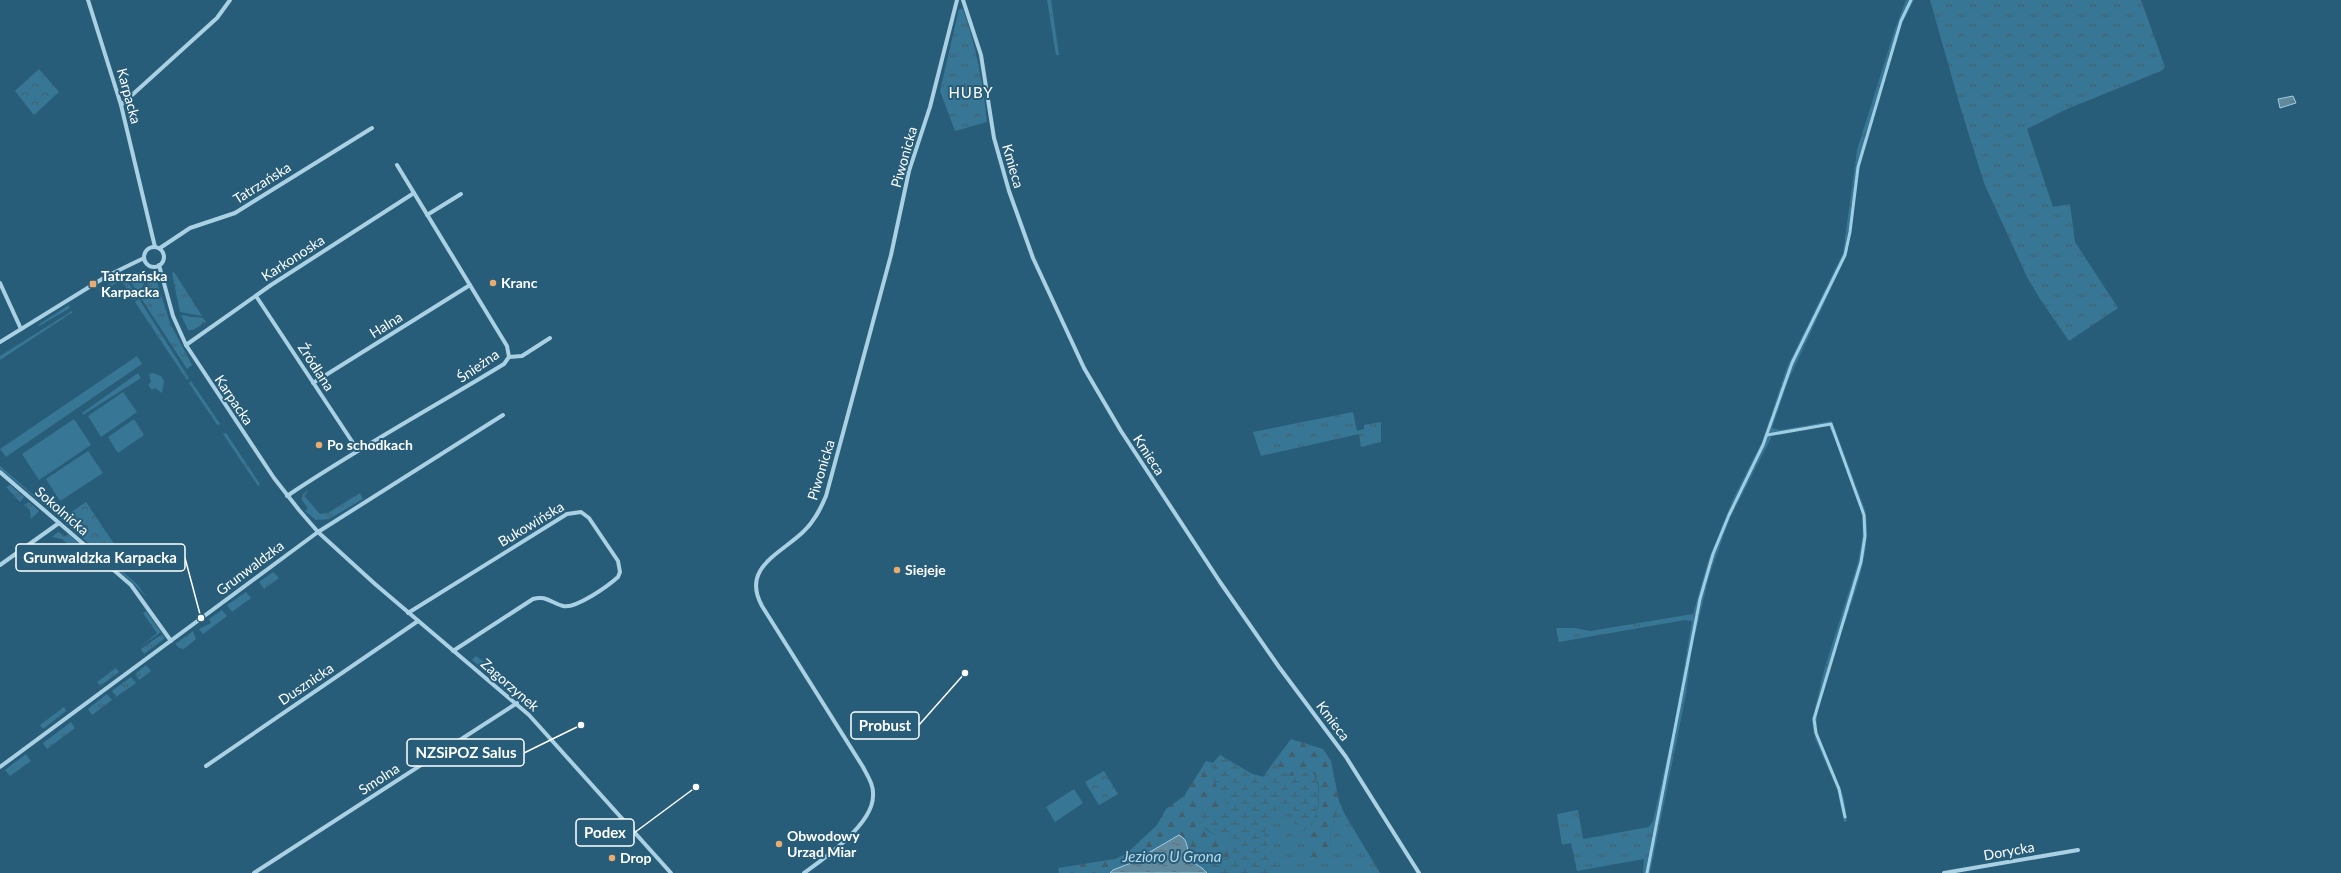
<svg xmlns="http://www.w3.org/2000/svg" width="2341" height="873" font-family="Lato,sans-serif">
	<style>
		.grass { fill: url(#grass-tufts) }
		.forest { fill: url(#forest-firs) }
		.wetland { fill: url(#wetland-marsh) }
		.park { fill: url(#park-crowns) }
		.pitch { fill: #377694 }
		.water { fill: url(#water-ripples); stroke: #9ecee3 }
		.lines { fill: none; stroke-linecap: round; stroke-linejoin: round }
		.stream { stroke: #9ecee3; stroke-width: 3 }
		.street { stroke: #a9d0e3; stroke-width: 4 }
		.poi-dot { fill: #ebab6f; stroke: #275d79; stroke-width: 1.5 }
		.labels { text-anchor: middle; stroke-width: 4; stroke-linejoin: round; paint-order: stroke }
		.street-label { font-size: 14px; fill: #fff; stroke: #275d79 }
		.poi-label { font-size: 14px; font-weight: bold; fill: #fff; stroke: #275d79; text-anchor: start }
		.neighbourhood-label { font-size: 15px; letter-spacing: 1px; fill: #fff; stroke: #275d79 }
		.water-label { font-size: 15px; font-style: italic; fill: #b4daeb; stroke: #275d79 }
		.leader { fill: none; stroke: #fff; stroke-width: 1.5 }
		.callout-dot { fill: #fff; stroke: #275d79; stroke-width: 1.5 }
		.callout { fill: #275d79; stroke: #fff; stroke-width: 1.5 }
		.callout-label { font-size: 15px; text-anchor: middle; font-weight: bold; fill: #fff }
	</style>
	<defs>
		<pattern id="grass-tufts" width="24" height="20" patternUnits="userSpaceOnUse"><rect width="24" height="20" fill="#377694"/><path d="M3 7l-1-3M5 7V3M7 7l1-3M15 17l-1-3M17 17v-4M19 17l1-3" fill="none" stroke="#435f6c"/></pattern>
		<pattern id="forest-firs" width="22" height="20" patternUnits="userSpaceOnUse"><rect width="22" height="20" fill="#377694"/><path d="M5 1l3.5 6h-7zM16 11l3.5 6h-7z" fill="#435f6c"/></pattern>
		<pattern id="wetland-marsh" width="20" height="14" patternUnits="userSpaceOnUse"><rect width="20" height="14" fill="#377694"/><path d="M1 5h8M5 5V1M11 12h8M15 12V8" fill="none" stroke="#435f6c"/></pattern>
		<pattern id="park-crowns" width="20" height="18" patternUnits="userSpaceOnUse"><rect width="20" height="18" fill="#377694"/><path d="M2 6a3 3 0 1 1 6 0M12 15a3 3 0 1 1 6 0" fill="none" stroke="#435f6c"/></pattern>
		<pattern id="water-ripples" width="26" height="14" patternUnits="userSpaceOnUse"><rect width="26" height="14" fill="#628a9e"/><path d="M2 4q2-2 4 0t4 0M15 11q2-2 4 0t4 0" fill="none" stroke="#59717d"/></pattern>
	</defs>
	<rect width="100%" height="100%" fill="#275d79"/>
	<g class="grass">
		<path d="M1047,0h4l8,55h-3z"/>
		<path d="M1906,0h8l-13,25 -41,141 -13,88 -59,127 -16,47 8,2 52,-9 33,89c13,60 -42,145 -48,208 -2,26 18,52 26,77 2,8 3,17 4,26l-3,1 -7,-33 -23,-53 -2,-16 13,-53 33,-105c3,-15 6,-31 4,-46 -4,-28 -21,-63 -33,-90h-5l-52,10 -42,82 -21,58 -18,77 -5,41 -36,179h-7l1,-14 -67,12 -6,-28 -9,2 -5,-31 21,-4 5,29 66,-12 4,-6 21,-94 18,-106 -7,-1 -126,22 -3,-14h19l15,3 103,-17 15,-53 25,-62 29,-57 25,-75 56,-114 14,-103 38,-121z"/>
		<path d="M1930,0h211l24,67 -4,4 -94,38 -40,20 26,78 17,-3 5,38 43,66 -49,33 -29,-42 -13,-22 -43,-94 -24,-77z"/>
		<path d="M959,9h4c13,37 20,73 24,113l-32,9 -15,-40z"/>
		<path d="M137,272h8l5,4 -4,3 -7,15 -11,-16 1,-3z"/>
		<path d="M174,272l28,44 -22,-4 -8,-39z"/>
		<path d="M119,279l10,5 9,13 -4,3 -11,-17 -5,-1 -17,11 -2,-3z"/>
		<path d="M156,279l14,44 22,42 -5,4 -46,-71 8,-17z"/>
		<path d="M139,299l50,79 -2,2 -52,-78z"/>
		<path d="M69,305l1,3 -31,18 -1,-1z"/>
		<path d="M72,311l1,1 -73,48v-4z"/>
		<path d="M191,381l29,43 -2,2 -29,-43z"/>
		<path d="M1353,412l4,19 7,-2v-4l17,-3v20l-20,5 -2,-13 -98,22 -8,-24z"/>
		<path d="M226,433l34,51 -2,2 -35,-52z"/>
		<path d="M0,466l51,44 -51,-41z"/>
		<path d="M10,485l14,12 -4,5 -14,-15z"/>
		<path d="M308,490l-3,7 15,17 8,-1 32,-20 3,6 -34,20 -13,1 -11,-9 3,-3 -6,-8v-5z"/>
		<path d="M29,502l10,9 -8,8 -1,-9 -6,-5z"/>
		<path d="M57,515l80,69 10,14 -13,-14z"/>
		<path d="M58,532l7,4 3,-2 29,26 -5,6 -3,-2 -11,8 -4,-6 10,-7 -22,-20 -10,-2z"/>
		<path d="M273,572l6,6 -15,11 -5,-7z"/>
		<path d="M246,592l5,6 -19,14 -5,-7z"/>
		<path d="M222,610l5,6 -24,18 -4,-5 12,-6 -2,-4z"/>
		<path d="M146,611l15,21 -20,14 16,-13 -14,-20z"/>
		<path d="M193,631l3,8 -12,10 -5,-1 -4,-4z"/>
		<path d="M162,634l3,4 -21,16 -3,-5z"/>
		<path d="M476,656l8,6 11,17 -23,-19z"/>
		<path d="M146,665l5,6 -12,9 -4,-6z"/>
		<path d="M116,668l3,4 -19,14 -3,-4z"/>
		<path d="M131,677l5,6 -20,14 -4,-6z"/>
		<path d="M107,694l5,6 -20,15 -4,-6z"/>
		<path d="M64,707l2,4 -23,18 -3,-4z"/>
		<path d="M71,722l4,6 -28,21 -4,-6z"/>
		<path d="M26,754l5,7 -21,15 -5,-6z"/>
		<path d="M1220,755l32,19 12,3 9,-14 10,9 8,4 15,-5 4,58 -8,2 29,18 -1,-14 9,-34 5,12 36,60h-173l13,-62 -7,-48z"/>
	</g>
	<g class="forest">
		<path d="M181,315l22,3 3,4 -13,8h-5z"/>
		<path d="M1291,739l32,10 8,12 8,40 -9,34 1,14 -7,8h-14l-8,-26 8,-2c9,-15 14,-44 2,-58l-21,5 -8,-4 -10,-9z"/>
		<path d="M1206,761l7,2 2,20 12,19 -7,9 -5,1 -10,17c11,9 22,6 28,20l-3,7 -15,8h-19c-10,-8 -4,-22 -17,-29l-48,28 -18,7 -3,3h-51l-1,-5 57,-9 11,-5 31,-29 9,-16 18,-13z"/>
	</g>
	<path class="wetland" d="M1220,755l32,19 11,3 10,-14 10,9 8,4 21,-5c11,14 7,43 -2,58l-13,2 -3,-5c4,-11 -1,-19 -12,-23 -33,43 -12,31 -1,70h-74l-11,-9h19l15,-8 3,-6c-8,-22 -22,-6 -33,-32l5,-8c12,3 15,1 21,-8l-11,-19 -2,-20z"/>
	<g class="park">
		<path d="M39,69l20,23 -25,23 -19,-24z"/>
		<path d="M86,502l33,49 -12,8 -46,-40z"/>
		<path d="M1104,771l14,23 -19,11 -14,-23z"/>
	</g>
	<g class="pitch">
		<path d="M137,356l5,8 -136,93 -6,-8z"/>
		<path d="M138,373l3,5 -58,37 -1,-2z"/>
		<path d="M153,373l8,3 3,5 -2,12 -7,-5 -3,2 -4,-5 3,-3 -2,-8z"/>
		<path d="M123,392l14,20 -36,25 -13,-21z"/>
		<path d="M74,419l17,26 -52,35 -17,-26z"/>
		<path d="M134,419l10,16 -26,18 -10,-16z"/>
		<path d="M88,451l15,22 -43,28 -14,-22z"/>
		<path d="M1074,789l9,14 -28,19 -9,-15z"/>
	</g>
	<g class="water">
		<path d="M2293,96l3,7 -16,5 -2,-9z"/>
		<path d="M1179,835c12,6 6,18 13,25 4,6 11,7 15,13h-97l3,-3 18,-7z"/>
	</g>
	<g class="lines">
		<g class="stream">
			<path d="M1767,435l64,-11 33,91 1,21 -4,26 -47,157 2,14 23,56 6,28"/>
			<path d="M1647,873l53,-274 13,-45 16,-39 34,-70 29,-82 53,-108 5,-23 8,-65 43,-146 10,-21"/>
		</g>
		<g class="street">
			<path d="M88,0l33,105 34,142"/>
			<path d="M963,0l18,55 13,83 15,53 24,67 51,110 37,63 99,151 59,85 67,90 73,116"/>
			<path d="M121,105l96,-87 13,-18"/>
			<path d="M427,215l34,-21"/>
			<circle cx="154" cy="257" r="10"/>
			<path d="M160,248l30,-20 45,-15 137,-85"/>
			<path d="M159,265l14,51 13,29 88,133 25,32 19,22 57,52 154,131 142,158"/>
			<path d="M0,283l21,46"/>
			<path d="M256,296l101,153"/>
			<path d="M0,342l107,-66 37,-18"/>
			<path d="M186,345l85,-60 143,-92"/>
			<path d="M509,357l13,-1 28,-18"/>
			<path d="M313,383l157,-98"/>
			<path d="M0,472l131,113 40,56"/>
			<path d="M287,496c71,-48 145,-88 217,-132l5,-7 -2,-11 -110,-181"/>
			<path d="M0,565l59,-42"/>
			<path d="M408,613l159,-99 14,-2 8,6 29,43 2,11 -2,5c-10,9 -42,32 -55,29 -12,-3 -17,-11 -30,-7l-80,52"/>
			<path d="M206,766l212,-145"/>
			<path d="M0,767l318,-235 185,-117"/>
			<path d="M254,873l263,-170"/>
			<path d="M804,873c21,-15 69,-49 69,-77 1,-11 -5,-19 -10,-29l-101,-161c-21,-38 18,-52 41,-74 11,-10 17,-22 23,-36l65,-241 18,-84 21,-64 27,-107"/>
			<path d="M1944,873l134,-23"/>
		</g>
	</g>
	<g class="poi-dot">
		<circle cx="493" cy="283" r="4"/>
		<rect x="89" y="280" width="8" height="8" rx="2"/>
		<circle cx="319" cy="445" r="4"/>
		<circle cx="897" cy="570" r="4"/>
		<circle cx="779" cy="844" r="4"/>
		<circle cx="612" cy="858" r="4"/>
	</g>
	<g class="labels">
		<g class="street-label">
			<text transform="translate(129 96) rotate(75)" y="5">Karpacka</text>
			<text transform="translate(904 157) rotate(-74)" y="5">Piwonicka</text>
			<text transform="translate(1013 166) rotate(74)" y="5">Kmieca</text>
			<text transform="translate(262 183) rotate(-32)" y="5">Tatrzańska</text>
			<text transform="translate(293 258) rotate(-33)" y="5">Karkonoska</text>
			<text transform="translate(386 325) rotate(-32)" y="5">Halna</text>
			<text transform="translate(478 366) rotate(-34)" y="5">Śnieżna</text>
			<text transform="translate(316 367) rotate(57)" y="5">Źródlana</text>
			<text transform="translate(234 400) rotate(56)" y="5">Karpacka</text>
			<text transform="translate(1149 455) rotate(57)" y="5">Kmieca</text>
			<text transform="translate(821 470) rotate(-73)" y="5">Piwonicka</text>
			<text transform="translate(62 511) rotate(41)" y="5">Sokolnicka</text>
			<text transform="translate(531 524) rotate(-31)" y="5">Bukowińska</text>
			<text transform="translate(250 568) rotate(-37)" y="5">Grunwaldzka</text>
			<text transform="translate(306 684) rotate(-34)" y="5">Dusznicka</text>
			<text transform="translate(510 685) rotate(41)" y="5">Zagorzynek</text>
			<text transform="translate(1333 721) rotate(53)" y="5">Kmieca</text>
			<text transform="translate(379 779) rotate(-33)" y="5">Smolna</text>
			<text transform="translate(2009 851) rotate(-10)" y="5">Dorycka</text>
		</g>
		<g class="poi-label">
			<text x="101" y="281">Tatrzańska<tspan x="101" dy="16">Karpacka</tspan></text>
			<text x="501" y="288">Kranc</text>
			<text x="327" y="450">Po schodkach</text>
			<text x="905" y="575">Siejeje</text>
			<text x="787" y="841">Obwodowy<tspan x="787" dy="16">Urząd Miar</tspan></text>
			<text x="620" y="863">Drop</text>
		</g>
		<g class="neighbourhood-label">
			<text x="971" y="98">HUBY</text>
		</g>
		<g class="water-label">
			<text x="1172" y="862">Jezioro U Grona</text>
		</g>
	</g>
	<path class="leader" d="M201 618L185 558M965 673L919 725M581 725L524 753M696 787L634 833"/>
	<g class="callout-dot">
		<circle cx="201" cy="618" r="4"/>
		<circle cx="965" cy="673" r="4"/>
		<circle cx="581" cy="725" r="4"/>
		<circle cx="696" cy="787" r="4"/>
	</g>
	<g class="callout">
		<rect x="16" y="544" width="169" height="27" rx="4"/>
		<rect x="851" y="712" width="68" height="27" rx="4"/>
		<rect x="407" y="739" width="117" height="27" rx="4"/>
		<rect x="576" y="819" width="58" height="27" rx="4"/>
	</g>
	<g class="callout-label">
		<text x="100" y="563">Grunwaldzka Karpacka</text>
		<text x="885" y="731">Probust</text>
		<text x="466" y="758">NZSiPOZ Salus</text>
		<text x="605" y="838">Podex</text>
	</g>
</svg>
